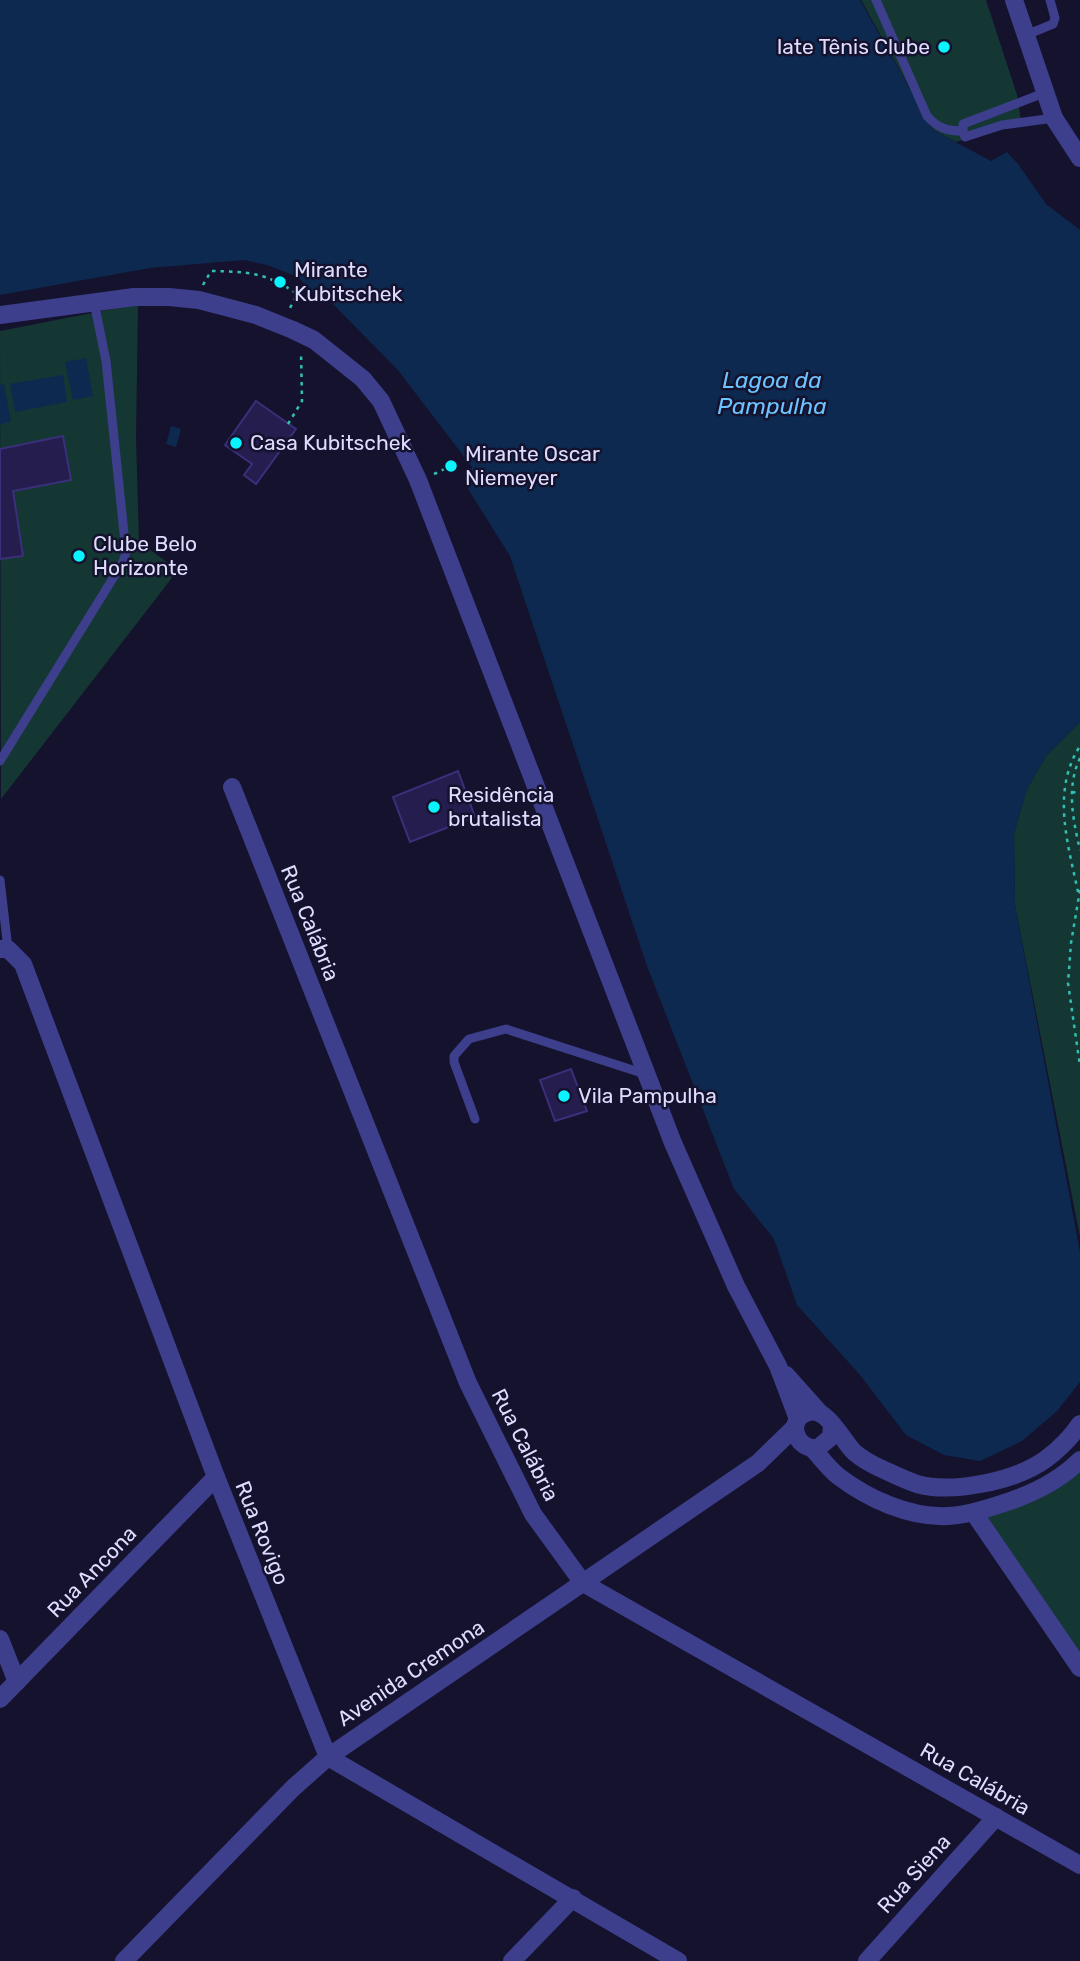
<svg xmlns="http://www.w3.org/2000/svg" width="1080" height="1961" font-family="Rubik,sans-serif">
	<style>
		.green { fill: #143734 }
		.water { fill: #0d2950 }
		.building { fill: #251d4e; stroke: #3a2f7a; stroke-width: 2 }
		.lines { fill: none; stroke-linecap: round; stroke-linejoin: round }
		.path { stroke: #31c0af; stroke-width: 2.5; stroke-dasharray: 3.5 5; stroke-linecap: butt }
		.service { stroke: #3d3e8c; stroke-width: 9 }
		.minor { stroke: #3d3e8c; stroke-width: 18 }
		.tertiary { stroke: #3d3e8c; stroke-width: 18 }
		.poi-dot { fill: #09f4ff; stroke: #15122d; stroke-width: 2.5 }
		.labels { text-anchor: middle; stroke-width: 5; stroke-linejoin: round; paint-order: stroke }
		.poi-label { font-size: 21px; fill: #dfddff; stroke: #15122d; text-anchor: start }
		.street-label { font-size: 21px; fill: #dfddff; stroke: #15122d }
		.water-label { font-size: 23px; font-style: italic; fill: #6bc3ff; stroke: #15122d }
	</style>
	<rect width="100%" height="100%" fill="#15122d"/>
	<g class="green">
		<path d="M861,0h125l31,95 4,26 -65,21 -23,-12z"/>
		<path d="M138,304l-2,134 3,104 39,28 -177,229 -1,-468z"/>
		<path d="M1080,722v515l-65,-332 -1,-72 13,-44 19,-33z"/>
		<path d="M1080,1453v213l-112,-154 49,-13z"/>
	</g>
	<g class="water">
		<path d="M0,0h860l73,130 58,31 16,-9 11,12 28,40 34,26v492l-34,34 -19,33 -13,44 1,72 65,347v130l-23,29 -35,30 -42,20 -36,-6 -38,-20 -46,-60 -63,-70 -23,-66 -40,-50 -87,-223 -137,-410 -45,-72 7,-17 -75,-98 -71,-72 -10,-1 -18,-19 -31,-12 -23,-5 -94,8 -150,27z"/>
		<path d="M86,358l7,38 -20,4 -8,-38z"/>
		<path d="M63,375l4,27 -52,10 -5,-28z"/>
		<path d="M4,384l7,38 -11,2v-39z"/>
		<path d="M171,426l10,3 -5,18 -10,-3z"/>
	</g>
	<g class="building">
		<path d="M256,401l40,28 -40,55 -12,-9 8,-11 -27,-19z"/>
		<path d="M63,436l8,44 -58,11 10,65 -23,3v-110z"/>
		<path d="M458,771l17,46 -65,25 -17,-45z"/>
		<path d="M571,1069l16,42 -32,10 -15,-41z"/>
	</g>
	<g class="lines">
		<g class="path">
			<path d="M203,285l8,-14c37,1 55,1 86,23l-8,16"/>
			<path d="M288,424l14,-23 -1,-49"/>
			<path d="M434,474l17,-8"/>
			<path d="M1080,758c-14,29 -7,62 0,92"/>
			<path d="M1072,792l8,1"/>
			<path d="M1080,890l-9,53 -3,40 12,83"/>
			<path d="M1078,892c-10,-48 -27,-101 2,-146"/>
		</g>
		<g class="service">
			<path d="M876,0l51,116c11,12 19,15 36,15l2,6 37,-12 52,-7"/>
			<path d="M1026,35l27,-11 2,-6 -5,-18"/>
			<path d="M963,131v-7l81,-31"/>
			<path d="M0,761l123,-199 3,-10 -20,-191 -12,-59"/>
			<path d="M0,880l8,69"/>
			<path d="M475,1119l-21,-57v-6l15,-17 37,-10 139,45"/>
		</g>
		<g class="minor">
			<path d="M232,787l236,596 65,131 50,69 497,282"/>
			<path d="M0,949h8l15,15 193,513 112,280 350,204"/>
			<path d="M974,1513l106,155"/>
			<path d="M0,1639l17,43"/>
			<path d="M0,1699l216,-222"/>
			<path d="M512,1961l61,-63"/>
			<path d="M867,1961l129,-144"/>
		</g>
		<g class="tertiary">
			<path d="M1014,0l40,118 26,40"/>
			<path d="M0,315l134,-18h35l30,3 57,15 37,15 21,10 49,39 18,22 37,79 255,663 63,143 42,80 20,53"/>
			<path d="M786,1375l33,37"/>
			<path d="M832,1425l-1,12 -13,11c-23,3 -33,-30 -9,-36 18,-5 33,28 45,40 8,7 19,13 28,17 11,5 23,11 35,15 35,10 99,-3 129,-25 12,-9 25,-22 34,-35"/>
			<path d="M813,1449c8,9 16,20 25,27 30,23 72,42 110,40 18,-1 35,-6 53,-12 29,-9 57,-22 79,-44"/>
			<path d="M124,1961l169,-173 35,-31 430,-294 37,-36"/>
		</g>
	</g>
	<g class="poi-dot">
		<circle cx="944" cy="47" r="7"/>
		<circle cx="280" cy="282" r="7"/>
		<circle cx="236" cy="443" r="7"/>
		<circle cx="451" cy="466" r="7"/>
		<circle cx="79" cy="556" r="7"/>
		<circle cx="434" cy="807" r="7"/>
		<circle cx="564" cy="1096" r="7"/>
	</g>
	<g class="labels">
		<g class="poi-label">
			<text x="930" y="54" text-anchor="end">Iate Tênis Clube</text>
			<text x="294" y="277">Mirante<tspan x="294" dy="24">Kubitschek</tspan></text>
			<text x="250" y="450">Casa Kubitschek</text>
			<text x="465" y="461">Mirante Oscar<tspan x="465" dy="24">Niemeyer</tspan></text>
			<text x="93" y="551">Clube Belo<tspan x="93" dy="24">Horizonte</tspan></text>
			<text x="448" y="802">Residência<tspan x="448" dy="24">brutalista</tspan></text>
			<text x="578" y="1103">Vila Pampulha</text>
		</g>
		<g class="street-label">
			<text transform="translate(310 923) rotate(68)" y="7">Rua Calábria</text>
			<text transform="translate(525 1445) rotate(63)" y="7">Rua Calábria</text>
			<text transform="translate(262 1533) rotate(68)" y="7">Rua Rovigo</text>
			<text transform="translate(92 1572) rotate(-46)" y="7">Rua Ancona</text>
			<text transform="translate(411 1673) rotate(-34)" y="7">Avenida Cremona</text>
			<text transform="translate(975 1779) rotate(30)" y="7">Rua Calábria</text>
			<text transform="translate(914 1874) rotate(-48)" y="7">Rua Siena</text>
		</g>
		<g class="water-label">
			<text x="772" y="388">Lagoa da<tspan x="772" dy="26">Pampulha</tspan></text>
		</g>
	</g>
</svg>
